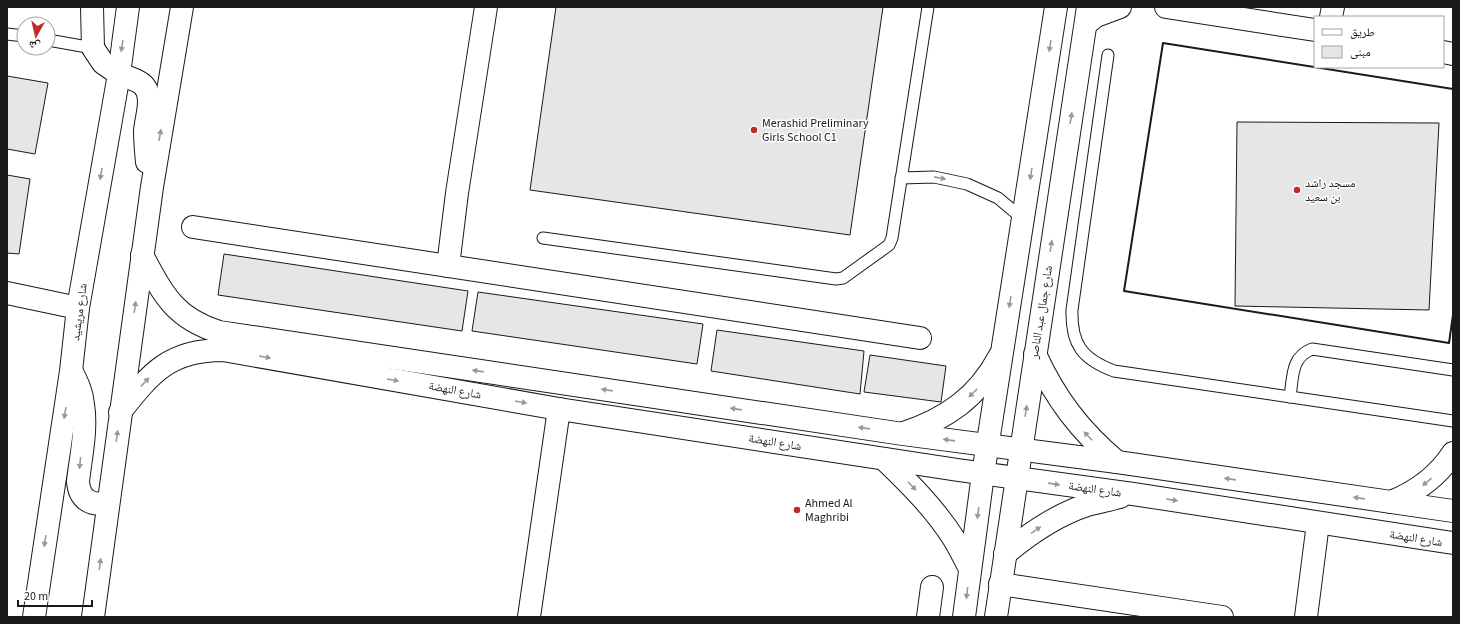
<svg xmlns="http://www.w3.org/2000/svg" width="1460" height="624" font-family="'Source Sans 3','Noto Naskh Arabic',sans-serif">
	<style>
		.building { fill: #e6e6e6; stroke: #1a1a1a }
		.lines { fill: none; stroke-linecap: round; stroke-linejoin: round }
		.service-casing { stroke: #1a1a1a; stroke-width: 13 }
		.minor-casing { stroke: #1a1a1a; stroke-width: 24 }
		.tertiary-casing { stroke: #1a1a1a; stroke-width: 24 }
		.secondary-casing { stroke: #1a1a1a; stroke-width: 24 }
		.service { stroke: #fff; stroke-width: 11 }
		.minor { stroke: #fff; stroke-width: 22 }
		.tertiary { stroke: #fff; stroke-width: 22 }
		.secondary { stroke: #fff; stroke-width: 22 }
		.wall { stroke: #1a1a1a; stroke-width: 2 }
		.oneway { fill: #989898 }
		.poi-dot { fill: #c62828; stroke: #fff; stroke-width: 1.5 }
		.labels { text-anchor: middle; stroke-width: 3; stroke-linejoin: round; paint-order: stroke }
		.poi-label { font-size: 12px; fill: #1a1a1a; stroke: #fff; text-anchor: start }
		.street-label { font-size: 12px; fill: #1a1a1a; stroke: #fff }
	</style>
	<rect width="100%" height="100%" fill="#fff"/>
	<g class="building">
		<path d="M556,7h327l-33,228 -320,-45z"/>
		<path d="M7,76l41,7 -13,71 -28,-5z"/>
		<path d="M1237,122l202,1 -10,187 -194,-4z"/>
		<path d="M7,175l23,4 -11,75 -12,-1z"/>
		<path d="M224,254l244,37 -6,40 -244,-36z"/>
		<path d="M478,292l225,32 -6,40 -225,-33z"/>
		<path d="M717,330l147,21 -4,43 -149,-23z"/>
		<path d="M870,355l76,11 -5,36 -77,-10z"/>
	</g>
	<g class="lines">
		<g class="service-casing">
			<g id="service">
				<path d="M7,34l17,2"/>
				<path d="M48,40l45,8"/>
				<path d="M1108,55l-36,255c-1,34 10,49 42,61l339,50"/>
				<path d="M901,178l33,-1 33,7 31,14 25,21"/>
				<path d="M543,238l293,41 7,-1 46,-33 3,-7 36,-231"/>
				<path d="M1290,397c3,-20 1,-40 22,-48l141,21"/>
			</g>
		</g>
		<g class="minor-casing">
			<g id="minor">
				<path d="M92,7l1,41 10,15 16,11"/>
				<path d="M1166,7l149,23"/>
				<path d="M1331,17l2,-10"/>
				<path d="M1086,24l10,-8 24,-9"/>
				<path d="M1443,52l10,2"/>
				<path d="M193,227l727,111"/>
				<path d="M448,266l9,-73 29,-186"/>
				<path d="M7,293l71,15"/>
				<path d="M1391,502c25,-10 47,-26 62,-49"/>
				<path d="M1000,584l222,33"/>
				<path d="M529,617l30,-208"/>
				<path d="M928,617l4,-30"/>
				<path d="M1306,617l12,-94"/>
			</g>
		</g>
		<g class="tertiary-casing">
			<g id="tertiary">
				<path d="M142,255c21,39 32,63 77,77l684,102 214,28 336,49"/>
				<path d="M1035,354c20,44 45,77 82,108"/>
				<path d="M120,412c31,-39 49,-62 103,-62l336,59 399,61 175,24 320,49"/>
				<path d="M904,433c42,-14 74,-36 95,-76"/>
				<path d="M884,459c26,25 51,50 70,80 6,10 11,20 16,30"/>
				<path d="M1005,554c25,-21 51,-39 82,-49 11,-3 22,-5 33,-8"/>
				<path d="M964,617l19,-143 73,-467"/>
				<path d="M996,617l92,-610"/>
			</g>
		</g>
		<g class="secondary-casing">
			<g id="secondary">
				<path d="M119,74c7,3 20,6 25,12 10,12 2,31 1,45 0,11 1,21 2,31"/>
				<path d="M72,372c5,10 10,20 11,32 4,25 -2,52 -5,77 1,18 13,26 30,21"/>
				<path d="M34,617l37,-246 7,-63 41,-234 9,-67"/>
				<path d="M93,617l59,-430 30,-180"/>
			</g>
		</g>
		<use href="#service" class="service"/>
		<use href="#minor" class="minor"/>
		<use href="#tertiary" class="tertiary"/>
		<use href="#secondary" class="secondary"/>
		<path class="wall" d="M1453,89l-290,-46 -39,248 325,52 4,-28"/>
	</g>
	<defs><path id="oneway-solid" d="M-6-.8H1V-3.2L6.5 0L1 3.2V.8H-6Z"/></defs>
	<g class="oneway">
		<use href="#oneway-solid" transform="translate(122 46) rotate(99)"/>
		<use href="#oneway-solid" transform="translate(1050 46) rotate(99)"/>
		<use href="#oneway-solid" transform="translate(1071 118) rotate(-81)"/>
		<use href="#oneway-solid" transform="translate(160 135) rotate(-80)"/>
		<use href="#oneway-solid" transform="translate(101 174) rotate(100)"/>
		<use href="#oneway-solid" transform="translate(1031 174) rotate(99)"/>
		<use href="#oneway-solid" transform="translate(940 178) rotate(11)"/>
		<use href="#oneway-solid" transform="translate(1051 246) rotate(-81)"/>
		<use href="#oneway-solid" transform="translate(1010 302) rotate(99)"/>
		<use href="#oneway-solid" transform="translate(135 307) rotate(-82)"/>
		<use href="#oneway-solid" transform="translate(265 357) rotate(10)"/>
		<use href="#oneway-solid" transform="translate(478 371) rotate(-172)"/>
		<use href="#oneway-solid" transform="translate(393 380) rotate(10)"/>
		<use href="#oneway-solid" transform="translate(145 382) rotate(-47)"/>
		<use href="#oneway-solid" transform="translate(607 390) rotate(-172)"/>
		<use href="#oneway-solid" transform="translate(973 393) rotate(135)"/>
		<use href="#oneway-solid" transform="translate(521 402) rotate(10)"/>
		<use href="#oneway-solid" transform="translate(736 409) rotate(-172)"/>
		<use href="#oneway-solid" transform="translate(1026 411) rotate(-81)"/>
		<use href="#oneway-solid" transform="translate(65 413) rotate(99)"/>
		<use href="#oneway-solid" transform="translate(864 428) rotate(-172)"/>
		<use href="#oneway-solid" transform="translate(117 436) rotate(-82)"/>
		<use href="#oneway-solid" transform="translate(1088 436) rotate(-134)"/>
		<use href="#oneway-solid" transform="translate(949 440) rotate(-172)"/>
		<use href="#oneway-solid" transform="translate(80 463) rotate(96)"/>
		<use href="#oneway-solid" transform="translate(1230 479) rotate(-172)"/>
		<use href="#oneway-solid" transform="translate(1427 482) rotate(141)"/>
		<use href="#oneway-solid" transform="translate(1054 484) rotate(8)"/>
		<use href="#oneway-solid" transform="translate(912 486) rotate(46)"/>
		<use href="#oneway-solid" transform="translate(1359 498) rotate(-172)"/>
		<use href="#oneway-solid" transform="translate(1172 500) rotate(9)"/>
		<use href="#oneway-solid" transform="translate(978 513) rotate(98)"/>
		<use href="#oneway-solid" transform="translate(1036 530) rotate(-34)"/>
		<use href="#oneway-solid" transform="translate(45 541) rotate(99)"/>
		<use href="#oneway-solid" transform="translate(100 564) rotate(-82)"/>
		<use href="#oneway-solid" transform="translate(967 593) rotate(97)"/>
	</g>
	<g class="poi-dot">
		<circle cx="754" cy="130" r="4"/>
		<circle cx="1297" cy="190" r="4"/>
		<circle cx="797" cy="510" r="4"/>
	</g>
	<g class="labels">
		<g class="poi-label">
			<text x="762" y="127">Merashid Preliminary<tspan x="762" dy="14">Girls School C1</tspan></text>
			<text x="1305" y="187">مسجد راشد<tspan x="1305" dy="14">بن سعيد</tspan></text>
			<text x="805" y="507">Ahmed Al<tspan x="805" dy="14">Maghribi</tspan></text>
		</g>
		<g class="street-label">
			<text transform="translate(79 312) rotate(-82)" y="4">شارع مريشيد</text>
			<text transform="translate(1041 312) rotate(-81)" y="4">شارع جمال عبد الناصر</text>
			<text transform="translate(455 390) rotate(10)" y="4">شارع النهضة</text>
			<text transform="translate(775 442) rotate(9)" y="4">شارع النهضة</text>
			<text transform="translate(1095 489) rotate(8)" y="4">شارع النهضة</text>
			<text transform="translate(1416 538) rotate(9)" y="4">شارع النهضة</text>
		</g>
	</g>
	<rect width="1460" height="624" fill="none" stroke="#1a1a1a" stroke-width="16"/>
	<rect x="1314" y="16" width="130" height="52" fill="#ffffff" stroke="#a3a3a3"/>
	<rect x="1322" y="29" width="20" height="6" fill="#ffffff" stroke="#a3a3a3"/>
	<text x="1350" y="36" font-size="12" fill="#1a1a1a">طريق</text>
	<rect x="1322" y="46" width="20" height="12" fill="#e6e6e6" stroke="#a3a3a3"/>
	<text x="1350" y="56" font-size="12" fill="#1a1a1a">مبنى</text>
	<g transform="translate(36 36) rotate(188)"><circle r="19" fill="#ffffff" stroke="#a3a3a3"/>
	<path d="M0-3L7 15L0 10L-7 15Z" fill="#c62828"/>
	<text y="-6" font-size="11" font-weight="bold" text-anchor="middle" fill="#1a1a1a">ش</text>
	</g>
	<path d="M18 600v6h74v-6" fill="none" stroke="#1a1a1a" stroke-width="2"/>
	<text x="24" y="600" font-size="12" fill="#1a1a1a" stroke="#ffffff" stroke-width="3" paint-order="stroke">20 m</text>
</svg>
